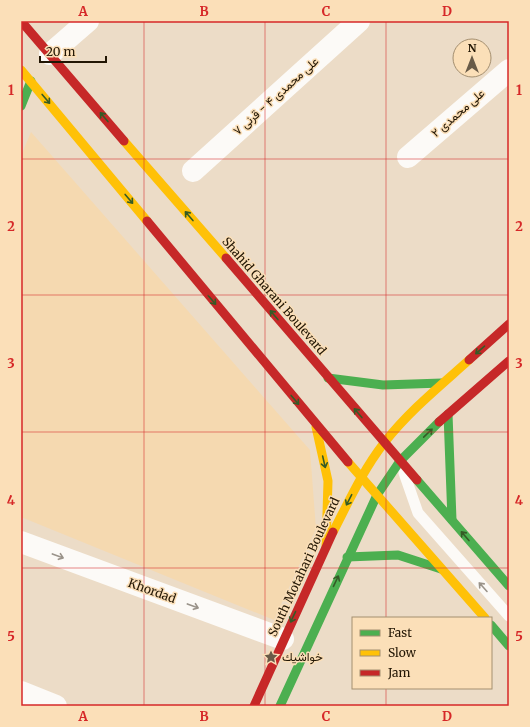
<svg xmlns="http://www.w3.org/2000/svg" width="530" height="727" font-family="Merriweather,Vazirmatn,serif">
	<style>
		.built { fill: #f5d9b0 }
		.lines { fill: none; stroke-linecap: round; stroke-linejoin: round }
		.lane { stroke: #fcfaf7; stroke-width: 11 }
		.street { stroke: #fcfaf7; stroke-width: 22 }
		.fast { stroke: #4caf50; stroke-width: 9 }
		.slow { stroke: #ffc107; stroke-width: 9 }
		.jam { stroke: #c62828; stroke-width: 9 }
		.oneway { stroke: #355b26 }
		.oneway2 { stroke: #9a938a }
		.grid { fill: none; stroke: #d62828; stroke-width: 1; stroke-opacity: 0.55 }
		.labels { text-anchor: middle; stroke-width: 3; stroke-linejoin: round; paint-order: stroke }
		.street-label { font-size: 12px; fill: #221604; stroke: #fbdfb8 }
		.poi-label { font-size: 12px; fill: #221604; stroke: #fbdfb8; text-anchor: start }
		.neatline { fill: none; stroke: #d62828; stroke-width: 1.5 }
		.grid-label { font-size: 13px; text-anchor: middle; font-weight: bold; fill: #d62828 }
	</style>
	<rect width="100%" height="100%" fill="#ecdcc7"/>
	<path class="built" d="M31,132l279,318 6,79 -42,91 -253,-103v-361z"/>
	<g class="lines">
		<path class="lane" d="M404,473l14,40 91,103"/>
		<g class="street">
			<path d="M50,54l38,-33"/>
			<path d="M408,157l101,-87"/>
			<path d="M193,171l166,-150"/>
			<path d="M21,542l262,97"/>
			<path d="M21,692l35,14"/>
		</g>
		<g class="fast">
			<path d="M21,106l10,-25"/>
			<path d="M328,378l55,7 59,-2"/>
			<path d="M448,414l4,106"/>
			<path d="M417,480l92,106"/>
			<path d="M347,557l51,-2 43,14"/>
			<path d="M491,625l18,21"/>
			<path d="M280,706l97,-211 23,-34 39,-39"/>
		</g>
		<g class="slow">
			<path d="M21,70l126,151"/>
			<path d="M124,141l102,117"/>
			<path d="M316,427l12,54 -2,66"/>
			<path d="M348,462l137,156"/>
			<path d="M333,532c16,-31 30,-62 51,-89 25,-32 56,-57 85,-83"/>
		</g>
		<g class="jam">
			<path d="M21,21l103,120"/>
			<path d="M147,221l201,241"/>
			<path d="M226,258l191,222"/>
			<path d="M469,360l40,-36"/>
			<path d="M439,422l70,-61"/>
			<path d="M254,706l79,-174"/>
		</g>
	</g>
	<defs><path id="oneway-shaft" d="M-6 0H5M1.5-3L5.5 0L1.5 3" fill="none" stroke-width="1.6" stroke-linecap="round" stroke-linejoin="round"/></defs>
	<g class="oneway">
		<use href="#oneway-shaft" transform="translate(46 99) rotate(50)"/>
		<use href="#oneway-shaft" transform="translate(104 117) rotate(-131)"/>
		<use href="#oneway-shaft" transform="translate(129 199) rotate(50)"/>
		<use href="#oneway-shaft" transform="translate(189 216) rotate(-131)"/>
		<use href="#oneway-shaft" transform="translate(212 300) rotate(50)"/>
		<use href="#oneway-shaft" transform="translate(274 315) rotate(-131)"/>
		<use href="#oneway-shaft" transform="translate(480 350) rotate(139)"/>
		<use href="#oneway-shaft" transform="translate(295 400) rotate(50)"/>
		<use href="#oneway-shaft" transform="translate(358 413) rotate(-131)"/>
		<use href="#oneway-shaft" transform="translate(428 433) rotate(-44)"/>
		<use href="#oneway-shaft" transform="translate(324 462) rotate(77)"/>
		<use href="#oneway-shaft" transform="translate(349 500) rotate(117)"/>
		<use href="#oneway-shaft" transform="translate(465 536) rotate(-131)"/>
		<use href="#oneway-shaft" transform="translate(336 581) rotate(-65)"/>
		<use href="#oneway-shaft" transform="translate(293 617) rotate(115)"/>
	</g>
	<g class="oneway2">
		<use href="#oneway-shaft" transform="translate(58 556) rotate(20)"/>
		<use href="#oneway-shaft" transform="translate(483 587) rotate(-132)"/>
		<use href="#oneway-shaft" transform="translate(193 606) rotate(20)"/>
	</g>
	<path class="grid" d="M144,21v685M265,21v685M386,21v597M21,159h488M21,295h488M21,432h488M21,568h488M386,688v18"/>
	<defs>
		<g id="sight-bare" transform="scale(1.08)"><path d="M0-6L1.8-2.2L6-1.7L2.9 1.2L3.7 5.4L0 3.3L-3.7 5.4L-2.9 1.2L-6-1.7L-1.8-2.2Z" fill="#695b48" stroke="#fbdfb8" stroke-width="2.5" paint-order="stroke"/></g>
	</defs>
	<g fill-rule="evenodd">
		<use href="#sight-bare" x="271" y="657"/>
	</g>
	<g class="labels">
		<g class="street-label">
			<text transform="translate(276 96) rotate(-42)" y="4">علی محمدی ۴ - قرنی ۷</text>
			<text transform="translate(458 113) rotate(-41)" y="4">علی محمدی ۲</text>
			<text transform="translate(274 296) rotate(49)" y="4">Shahid Gharani Boulevard</text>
			<text transform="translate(304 567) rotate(-65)" y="4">South Motahari Boulevard</text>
			<text transform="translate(152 591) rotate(20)" y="4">Khordad</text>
		</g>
		<g class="poi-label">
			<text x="282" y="661">خواشيك</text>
		</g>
	</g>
	<rect width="530" height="727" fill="none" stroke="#fbdfb8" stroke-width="44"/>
	<rect x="352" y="617" width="140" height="72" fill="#fbdfb8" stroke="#a48f70"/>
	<rect x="360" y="630" width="20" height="6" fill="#4caf50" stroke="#a48f70"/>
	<text x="388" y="637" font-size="12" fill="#221604">Fast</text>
	<rect x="360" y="650" width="20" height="6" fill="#ffc107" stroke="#a48f70"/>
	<text x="388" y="657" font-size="12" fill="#221604">Slow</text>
	<rect x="360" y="670" width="20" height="6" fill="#c62828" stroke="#a48f70"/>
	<text x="388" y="677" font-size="12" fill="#221604">Jam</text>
	<g transform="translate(472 58)"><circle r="19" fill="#fbdfb8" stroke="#a48f70"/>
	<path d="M0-3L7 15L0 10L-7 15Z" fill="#695b48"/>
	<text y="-6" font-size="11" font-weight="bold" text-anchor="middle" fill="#221604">N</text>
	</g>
	<path d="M40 56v6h66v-6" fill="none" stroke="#221604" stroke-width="2"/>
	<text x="46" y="56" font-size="12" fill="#221604" stroke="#fbdfb8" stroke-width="3" paint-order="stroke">20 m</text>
	<rect x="22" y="22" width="486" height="683" class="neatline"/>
	<g class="grid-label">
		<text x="83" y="16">A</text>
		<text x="204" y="16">B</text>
		<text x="326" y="16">C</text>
		<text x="447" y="16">D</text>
		<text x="11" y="95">1</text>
		<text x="519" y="95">1</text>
		<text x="11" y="231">2</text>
		<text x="519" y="231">2</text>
		<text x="11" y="368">3</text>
		<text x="519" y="368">3</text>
		<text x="11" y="505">4</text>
		<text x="519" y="505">4</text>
		<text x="11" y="641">5</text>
		<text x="519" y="641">5</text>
		<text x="83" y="721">A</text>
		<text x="204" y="721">B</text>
		<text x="326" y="721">C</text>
		<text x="447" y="721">D</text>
	</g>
</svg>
